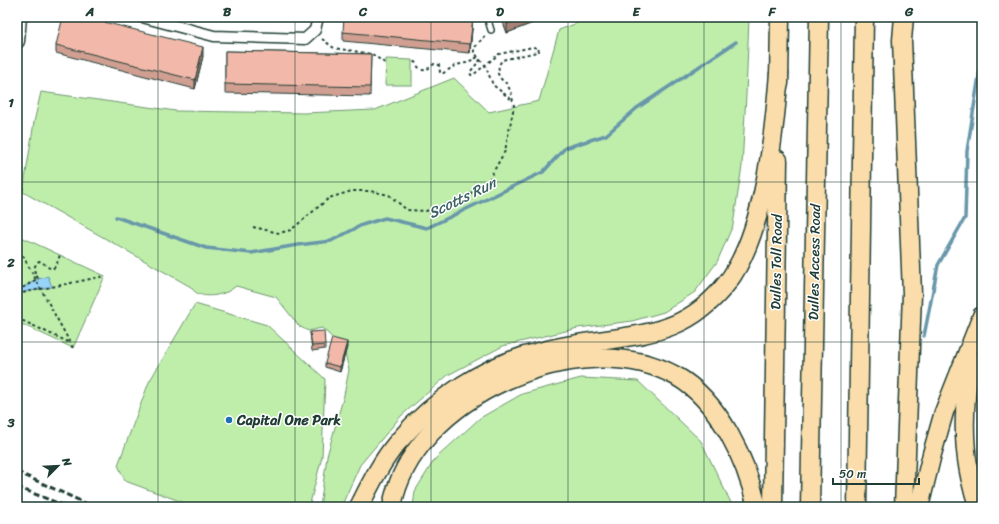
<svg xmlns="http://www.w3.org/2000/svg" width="999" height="524" font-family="Sriracha,sans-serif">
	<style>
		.green { fill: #bfeeab; stroke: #6f9670 }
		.water { fill: #98d3f8; stroke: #6897aa }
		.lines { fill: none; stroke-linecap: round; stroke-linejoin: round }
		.stream { stroke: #6897aa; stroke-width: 3.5 }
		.service-casing { stroke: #1f3d34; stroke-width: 8 }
		.minor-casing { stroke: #1f3d34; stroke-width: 13 }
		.secondary-casing { stroke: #1f3d34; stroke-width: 17 }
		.motorway-casing { stroke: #1f3d34; stroke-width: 21 }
		.path { stroke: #1f3d34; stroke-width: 2; stroke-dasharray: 3 3; stroke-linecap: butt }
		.service { stroke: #fff; stroke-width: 5 }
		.minor { stroke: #fff; stroke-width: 10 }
		.secondary { stroke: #fff; stroke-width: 14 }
		.motorway { stroke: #faddab; stroke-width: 18 }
		.rail { stroke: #1f3d34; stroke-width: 3; stroke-dasharray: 6 3; stroke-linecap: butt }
		.wall { fill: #d09f92; stroke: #1f3d34 }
		.shaded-wall { fill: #a98277; stroke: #1f3d34 }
		.building { fill: #f2b9aa; stroke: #1f3d34 }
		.grid { fill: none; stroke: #1f3d34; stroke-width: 1; stroke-opacity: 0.55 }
		.poi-dot { fill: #1f6fb2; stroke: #fff; stroke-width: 1.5 }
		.labels { text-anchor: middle; stroke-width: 3; stroke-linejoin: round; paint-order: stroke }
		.street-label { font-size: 14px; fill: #1f3d34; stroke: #fff }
		.poi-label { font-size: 14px; font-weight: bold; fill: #1f3d34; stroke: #fff; text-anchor: start }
		.water-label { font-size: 15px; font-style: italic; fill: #3d6265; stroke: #fff }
		.neatline { fill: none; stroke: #1f3d34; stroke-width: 1.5 }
		.grid-label { font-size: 13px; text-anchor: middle; font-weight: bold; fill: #1f3d34 }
	</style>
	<rect width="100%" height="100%" fill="#fff"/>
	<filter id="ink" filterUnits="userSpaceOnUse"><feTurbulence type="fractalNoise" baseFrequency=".025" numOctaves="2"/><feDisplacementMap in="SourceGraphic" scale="8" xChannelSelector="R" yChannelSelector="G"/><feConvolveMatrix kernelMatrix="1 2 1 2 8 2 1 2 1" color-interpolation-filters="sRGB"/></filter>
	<g filter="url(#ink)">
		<g class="green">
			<path d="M593,17h156l-3,78 -4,71 -9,59 -16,37 -22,30 -31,20 -32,9 -54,7 -75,18 -55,29 -47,41 -41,49 -19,42h-21l7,-51 17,-61 5,-25 -5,-21 -22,-21 -14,3 -9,-5 -23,-29 -40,-11c-4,3 -8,6 -12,7 -11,4 -27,5 -33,-6l-168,-95 11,-70 7,-30 135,19 128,2 71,-3 79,-32 35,34 50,-11 20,-71z"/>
			<path d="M386,59l26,1v25h-27z"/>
			<path d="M17,235l88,41 -32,72 -56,-26z"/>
			<path d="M195,304l72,21 58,54 -3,78 -13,50h-113l-71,-26 -7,-16 31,-83z"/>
			<path d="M581,378l57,3 63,60 32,66h-320l2,-16 20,-32 45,-41 42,-24z"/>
		</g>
		<path class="water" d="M48,276l4,11 -32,6 -1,-3 17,-10z"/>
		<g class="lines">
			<g class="stream">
				<path d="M116,217l90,31 45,5 47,-8 33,-4 31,-16 23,-7 42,10 116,-56 22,-24 41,-13 31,-27 99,-66"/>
				<path d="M924,336l14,-71 27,-47 2,-67 15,-94"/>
			</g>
			<g class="service-casing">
				<path id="service" d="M487,17l4,13"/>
			</g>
			<g class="minor-casing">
				<path id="minor" d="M142,17l72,19 91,3 10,-9 3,-13"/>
			</g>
			<g class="secondary-casing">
				<path id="secondary" d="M17,41l2,-24"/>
			</g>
			<g class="motorway-casing">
				<g id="motorway">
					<path d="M779,84l1,-67"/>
					<path d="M971,360c-9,49 -10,100 8,147"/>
					<path d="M359,507c11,-22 22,-45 38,-64 37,-44 89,-79 146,-92 18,-4 37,-8 56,-10 54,-8 91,-11 128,-58 38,-50 47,-149 52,-210"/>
					<path d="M392,507c19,-110 189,-184 284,-131 44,25 70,84 81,131"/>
					<path d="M773,507l5,-347"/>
					<path d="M810,507l9,-490"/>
					<path d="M857,507l7,-490"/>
					<path d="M904,507l8,-213 -10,-254 2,-23"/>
					<path d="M919,507l13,-53 12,-42 38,-96"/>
				</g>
			</g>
			<g class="path">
				<path d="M322,39l12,9 38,6 14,10"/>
				<path d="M478,57l-4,-5v-4l11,-12"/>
				<path d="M480,60l5,5 8,20 19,15"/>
				<path d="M253,227l26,6 12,-3 38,-32 23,-7h18l19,4 18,15 19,1 32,-10 29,-18 18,-32 9,-45 -3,-14 -4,-8 -6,-5 -3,-5 1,-9 3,-5 35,-8 2,-1 -1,-3 -5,-1 -34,7 -26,21h-2l-1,-3 10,-12 -2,-3 -12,6 -10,2 -14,9 -2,-2 -1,-7 -5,-1c-9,8 -13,9 -19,-2h-3"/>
				<path d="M17,245l56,103"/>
				<path d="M17,290l9,-4 12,-8c-5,-6 -5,-12 1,-17 6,2 7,6 13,8l4,-3 4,-11"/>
				<path d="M17,294l88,-18"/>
				<path d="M17,318l51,24"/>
			</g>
			<use href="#service" class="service"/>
			<use href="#minor" class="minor"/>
			<use href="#secondary" class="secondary"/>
			<use href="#motorway" class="motorway"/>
			<g class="rail">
				<path d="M17,472l77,35"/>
				<path d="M17,487l51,20"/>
			</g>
		</g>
		<g class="wall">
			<path d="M473,17l-3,36 -127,-12v-9z"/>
			<path d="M501,17h47l-41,16z"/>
			<path d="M56,45l147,11 -8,33 -139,-36z"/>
			<path d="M225,51l146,3 -1,42 -145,-3z"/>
			<path d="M310,332l15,13v4l-13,2z"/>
			<path d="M347,347l-7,25 -15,-5v-4z"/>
		</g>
		<g class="shaded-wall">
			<path d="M473,17l-3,36v-9z"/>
			<path d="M524,17h24l-41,16v-9z"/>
			<path d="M203,47v9l-8,33v-9z"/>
			<path d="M347,342v5l-7,25v-5z"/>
		</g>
		<g class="building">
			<path d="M63,17h21l119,30 -8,33 -139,-35z"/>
			<path d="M344,17h129l-3,27 -127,-12z"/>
			<path d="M504,17h20l-17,7z"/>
			<path d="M225,51l146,3 -1,33 -145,-3z"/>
			<path d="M324,331l1,14 -13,1 -2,-14z"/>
			<path d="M332,338l15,4 -7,25 -15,-4z"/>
		</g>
	</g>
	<path class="grid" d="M158,17v490M295,17v490M431,17v490M568,17v490M704,17v490M841,17v490M17,182h965M17,342h965"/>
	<circle class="poi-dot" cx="229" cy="420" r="4"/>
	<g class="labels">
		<g class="street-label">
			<text transform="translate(776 262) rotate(-89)" y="5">Dulles Toll Road</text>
			<text transform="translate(814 262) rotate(-89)" y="5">Dulles Access Road</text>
		</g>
		<g class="poi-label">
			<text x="237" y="425">Capital One Park</text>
		</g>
		<g class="water-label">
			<text transform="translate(462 198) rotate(-26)" y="5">Scotts Run</text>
		</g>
	</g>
	<rect width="999" height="524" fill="none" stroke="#fff" stroke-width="44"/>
	<g transform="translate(58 466) rotate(66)" stroke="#ffffff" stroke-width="3" paint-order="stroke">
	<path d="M0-3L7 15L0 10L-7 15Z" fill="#1f3d34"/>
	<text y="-6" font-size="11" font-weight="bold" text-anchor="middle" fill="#1f3d34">N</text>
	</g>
	<path d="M833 478v6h86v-6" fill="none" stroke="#1f3d34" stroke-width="2"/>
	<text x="839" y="478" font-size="12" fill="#1f3d34" stroke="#ffffff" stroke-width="3" paint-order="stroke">50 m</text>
	<rect x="22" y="22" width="955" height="480" class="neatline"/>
	<g class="grid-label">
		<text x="90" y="16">A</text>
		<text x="227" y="16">B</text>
		<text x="363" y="16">C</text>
		<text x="500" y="16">D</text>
		<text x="636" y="16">E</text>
		<text x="772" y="16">F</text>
		<text x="909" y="16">G</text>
		<text x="11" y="107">1</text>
		<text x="11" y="267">2</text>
		<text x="11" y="427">3</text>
	</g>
</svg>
